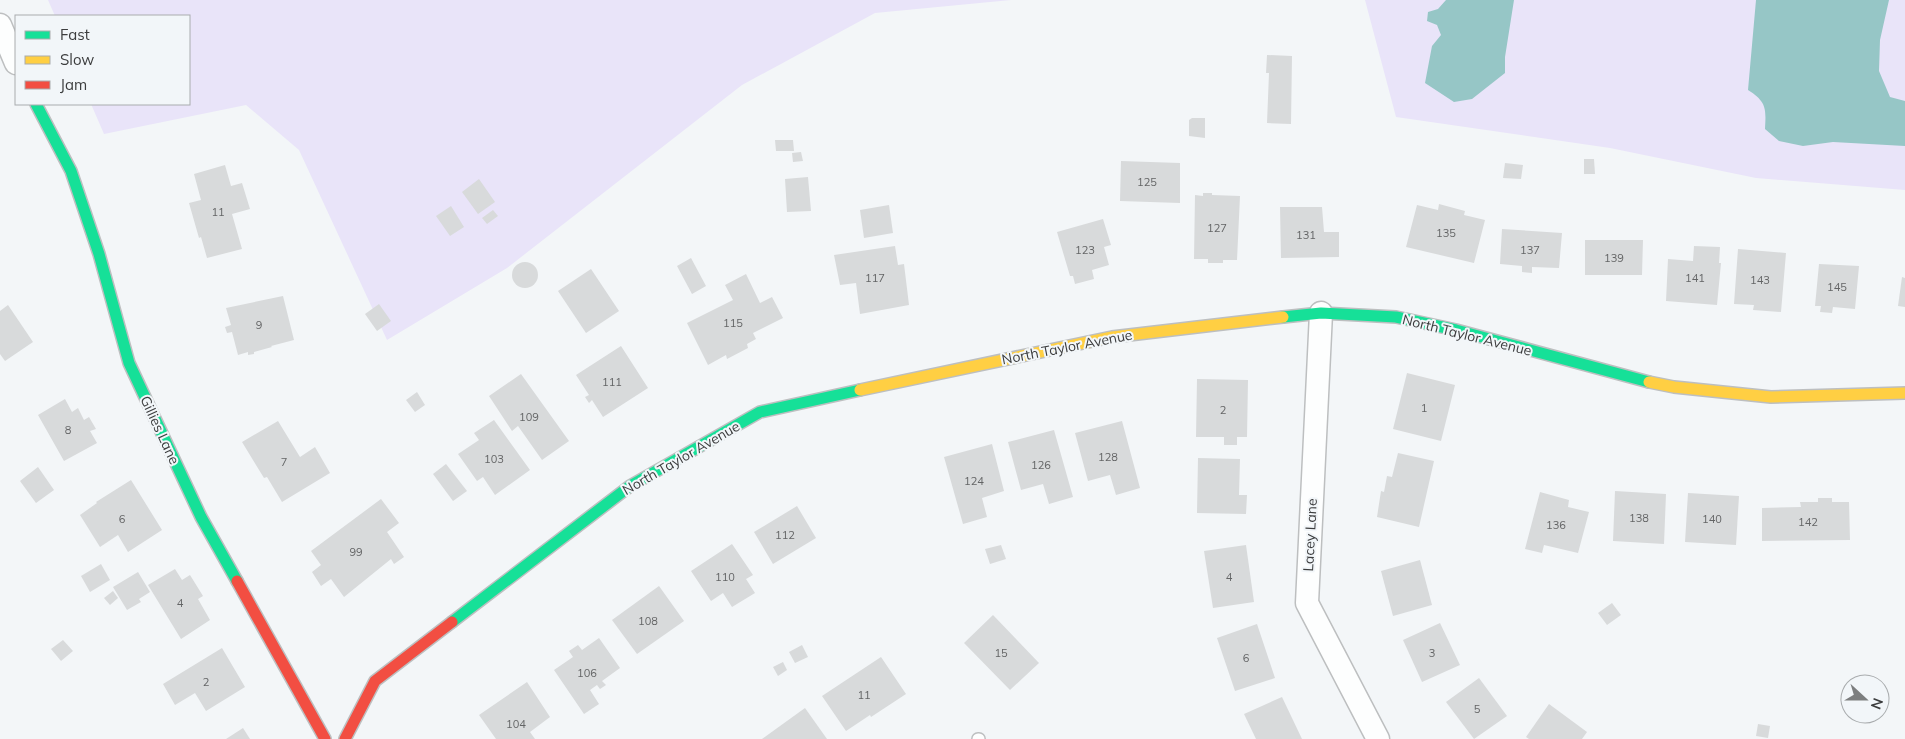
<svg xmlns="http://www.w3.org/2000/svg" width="1905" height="739" font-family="Mulish,sans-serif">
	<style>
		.green { fill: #e9e4f9 }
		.water { fill: #96c6c6 }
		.building { fill: #d8dadb }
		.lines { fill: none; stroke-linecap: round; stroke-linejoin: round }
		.lane-casing { stroke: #bdbfc0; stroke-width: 14 }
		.street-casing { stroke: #bdbfc0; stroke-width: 25 }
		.fast-casing { stroke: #bdbfc0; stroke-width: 14 }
		.slow-casing { stroke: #bdbfc0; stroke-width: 14 }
		.jam-casing { stroke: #bdbfc0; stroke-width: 14 }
		.lane { stroke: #fdfefe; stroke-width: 11 }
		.street { stroke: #fdfefe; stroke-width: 22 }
		.fast { stroke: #16e098; stroke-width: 11 }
		.slow { stroke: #ffcf43; stroke-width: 11 }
		.jam { stroke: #f24e42; stroke-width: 11 }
		.labels { text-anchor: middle; stroke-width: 4; stroke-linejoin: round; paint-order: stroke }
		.number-label { font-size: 11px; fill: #636465 }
		.street-label { font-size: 14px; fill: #3c3d3e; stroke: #f2f6f9 }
	</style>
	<rect width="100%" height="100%" fill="#f3f6f8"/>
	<g class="green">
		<path d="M48,0h963l-136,13 -133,72 -235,183 -120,72 -88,-190 -53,-45 -142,29 -13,-30h98v-88h-134z"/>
		<path d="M1365,0h540v190l-149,-12 -146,-30 -214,-31z"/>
	</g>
	<g class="water">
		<path d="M1446,0h68l-9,57v16l-33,26 -18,3 -29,-19 7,-37 9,-11 -4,-10 -10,-4 1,-9 10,-3z"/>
		<path d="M1756,0h133l-9,40 -1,31 11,26 15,4v45l-72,-4 -30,4 -24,-5 -14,-12c1,-20 2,-27 -17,-39z"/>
	</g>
	<g class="building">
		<path d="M1267,55l25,1 -1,68 -24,-1 2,-50h-3z"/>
		<path d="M1192,118h13v20l-16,-2v-16z"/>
		<path d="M775,140h18l1,11h-18z"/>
		<path d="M801,152l2,9 -10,1 -1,-9z"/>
		<path d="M1584,159h10l1,15h-11z"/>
		<path d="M1121,161l59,2v40l-60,-2z"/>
		<path d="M1505,163l18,2 -2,14 -18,-1z"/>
		<path d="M225,165l6,21 11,-3 8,26 -18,5 10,35 -35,9 -6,-21 -2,1 -10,-35 12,-3 -7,-26z"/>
		<path d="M808,177l3,34 -24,1 -2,-33z"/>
		<path d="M479,179l16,23 -17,12 -16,-22z"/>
		<path d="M1203,193h9v2l28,1 -3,64h-14v3h-15v-4h-14l1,-64 8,1z"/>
		<path d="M1439,204l26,7 -1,4 21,5 -11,43 -68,-16 11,-42 21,5z"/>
		<path d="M889,205l4,28 -29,5 -4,-28z"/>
		<path d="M451,206l13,21 -14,9 -14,-20z"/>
		<path d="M1280,207h42l2,25h15v25l-58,1z"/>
		<path d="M493,210l5,6 -11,8 -5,-6z"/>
		<path d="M1103,219l8,26 -7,2 5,18 -17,5 2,9 -19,5 -2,-8h-3l-13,-44z"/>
		<path d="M1502,229l60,4 -3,35 -27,-1v6l-10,-1v-6l-22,-2z"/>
		<path d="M1585,240h58l-1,35h-57z"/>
		<path d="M895,246l3,19 6,-1 5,41 -49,9 -4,-31 -16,2 -6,-30z"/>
		<path d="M1694,246l26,1 -1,16h2l-4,42 -51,-4 2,-42 25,2z"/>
		<path d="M1738,249l48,4 -5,59 -28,-2 1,-5 -20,-1z"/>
		<path d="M691,258l15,28 -14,8 -15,-28z"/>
		<circle cx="525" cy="275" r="13"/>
		<path d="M1819,264l40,2 -4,43 -22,-2 -1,6 -12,-1 1,-6h-6z"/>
		<path d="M591,269l28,42 -33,22 -28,-42z"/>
		<path d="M746,274l14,29 12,-6 11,21 -30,15 3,6 -9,5 1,4 -21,11 -1,-4 -18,10 -21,-42 46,-23 -8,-15z"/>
		<path d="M1902,277l3,1v29l-7,-1z"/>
		<path d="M283,296l11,44 -23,6 1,1 -18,5v2l-6,1v-3l-10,3 -6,-23 -5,1 -2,-6 6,-2 -5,-17z"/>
		<path d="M379,304l12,17 -14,10 -12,-17z"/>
		<path d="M8,305l25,37 -28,19 -5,-7v-43z"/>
		<path d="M621,346l27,42 -45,29 -11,-17 -3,3 -4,-6 4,-2 -13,-20z"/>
		<path d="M1407,373l48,12 -14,56 -48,-12z"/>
		<path d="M521,374l48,67 -27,19 -24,-34 -6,5 -23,-35z"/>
		<path d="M1197,379l51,1 -1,57h-10v8h-13v-8h-28z"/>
		<path d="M417,392l8,13 -10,7 -9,-12z"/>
		<path d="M65,399l7,13 6,-4 6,12 5,-3 7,12 -6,2 7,12 -33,18 -26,-46z"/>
		<path d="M494,420l36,50 -35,25 -12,-18 -6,4 -19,-27 21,-14 -5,-7z"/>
		<path d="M278,421l22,36 15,-10 15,26 -48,29 -15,-25 -3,1 -22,-36z"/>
		<path d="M1122,421l18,67 -24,7 -6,-20 -22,6 -13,-48z"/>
		<path d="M1054,430l19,67 -24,7 -6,-20 -22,6 -13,-48z"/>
		<path d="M992,444l12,47 -22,7 5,19 -24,7 -19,-67z"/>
		<path d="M1398,453l36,8 -15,66 -42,-10 4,-26 3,1 3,-16 5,1z"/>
		<path d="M1198,458l42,1 -1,36h8l-1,19 -49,-1z"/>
		<path d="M446,464l21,27 -14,10 -20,-27z"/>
		<path d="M38,467l16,23 -18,13 -16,-22z"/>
		<path d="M131,480l31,50 -34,22 -10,-17 -18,12 -20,-32 17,-12 -1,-1z"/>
		<path d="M1615,491l51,3 -2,50 -51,-3z"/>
		<path d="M1540,492l29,8 -1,7 21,5 -11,41 -34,-8 -2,8 -17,-4z"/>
		<path d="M1688,493l51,3 -3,49 -51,-3z"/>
		<path d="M1818,498h14v4h17l1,38 -88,1v-33l39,-1 -1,-5h18z"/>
		<path d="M381,499l18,24 -12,9 17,25 -10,7 -3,-5 -47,38 -13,-18 -10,7 -9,-14 9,-7 -10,-14z"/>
		<path d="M797,506l19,32 -43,26 -19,-32z"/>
		<path d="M732,544l21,31 -7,4 9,14 -23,14 -9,-14 -12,8 -20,-30z"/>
		<path d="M1001,545l5,14 -16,5 -5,-15z"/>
		<path d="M1246,545l8,57 -41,6 -9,-57z"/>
		<path d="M1420,560l12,45 -39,11 -12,-45z"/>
		<path d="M101,564l9,16 -20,12 -9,-16z"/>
		<path d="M175,569l7,11 8,-5 13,21 -5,3 12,21 -29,19 -33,-54z"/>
		<path d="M138,572l12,20 -11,7 2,3 -14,8 -14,-23z"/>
		<path d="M659,586l25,35 -47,33 -25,-34z"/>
		<path d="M113,591l5,7 -8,7 -6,-7z"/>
		<path d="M1612,603l9,12 -14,10 -9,-12z"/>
		<path d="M993,615l46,48 -29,27 -46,-47z"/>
		<path d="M1440,623l20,42 -38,17 -19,-42z"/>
		<path d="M1257,624l18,54 -40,13 -18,-53z"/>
		<path d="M599,638l21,30 -18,13 4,4 -6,4 -3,-4 -7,5 9,14 -15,10 -30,-44 19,-13 -4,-6 9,-6 4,5z"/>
		<path d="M63,640l10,11 -12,10 -10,-12z"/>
		<path d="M802,645l6,12 -13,6 -6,-11z"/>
		<path d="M222,648l23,39 -39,24 -11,-18 -20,12 -12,-21z"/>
		<path d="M881,657l25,37 -35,23 -1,-2 -24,16 -24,-35z"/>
		<path d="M783,662l4,8 -9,6 -5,-9z"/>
		<path d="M1479,678l28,38 -33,23 -28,-37z"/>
		<path d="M527,682l23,35 -20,15 5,7h-39l-17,-24z"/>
		<path d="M1282,697l20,42h-46l-12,-25z"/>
		<path d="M1549,704l38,28 -5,7h-53l-3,-2z"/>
		<path d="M805,708l22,31h-65z"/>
		<path d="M1758,724l12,2 -2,12 -12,-2z"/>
		<path d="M243,728l7,11h-24z"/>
	</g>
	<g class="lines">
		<g class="lane-casing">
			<path id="lane" d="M978,739h1"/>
		</g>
		<g class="street-casing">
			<g id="street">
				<path d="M0,25l16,38"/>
				<path d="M1321,313l-14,290 71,136"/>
			</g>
		</g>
		<g class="fast-casing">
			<g id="fast">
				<path d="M36,104l35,67 28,83 30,109 72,154 36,64"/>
				<path d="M1283,317l38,-4 75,4 60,13 193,52"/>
				<path d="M452,622l178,-136 130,-74 100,-22"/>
			</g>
		</g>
		<g class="slow-casing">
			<g id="slow">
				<path d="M1649,382l25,5 97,10 134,-4"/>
				<path d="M860,390l252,-53 171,-20"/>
			</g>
		</g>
		<g class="jam-casing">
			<g id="jam">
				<path d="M237,581l88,158"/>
				<path d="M345,739l30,-58 77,-59"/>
			</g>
		</g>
		<use href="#lane" class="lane"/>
		<use href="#street" class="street"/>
		<use href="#fast" class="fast"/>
		<use href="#slow" class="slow"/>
		<use href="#jam" class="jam"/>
	</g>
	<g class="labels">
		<g class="number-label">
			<text x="1147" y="186">125</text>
			<text x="218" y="216">11</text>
			<text x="1217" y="232">127</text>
			<text x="1446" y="237">135</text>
			<text x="1306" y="239">131</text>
			<text x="1085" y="254">123</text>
			<text x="1530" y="254">137</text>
			<text x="1614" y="262">139</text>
			<text x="875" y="282">117</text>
			<text x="1695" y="282">141</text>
			<text x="1760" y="284">143</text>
			<text x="1837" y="291">145</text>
			<text x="733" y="327">115</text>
			<text x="259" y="329">9</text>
			<text x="612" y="386">111</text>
			<text x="1424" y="412">1</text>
			<text x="1223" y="414">2</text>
			<text x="529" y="421">109</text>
			<text x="68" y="434">8</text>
			<text x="1108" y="461">128</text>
			<text x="494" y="463">103</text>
			<text x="284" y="466">7</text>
			<text x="1041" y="469">126</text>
			<text x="974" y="485">124</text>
			<text x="1639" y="522">138</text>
			<text x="122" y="523">6</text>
			<text x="1712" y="523">140</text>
			<text x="1808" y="526">142</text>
			<text x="1556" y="529">136</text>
			<text x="785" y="539">112</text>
			<text x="356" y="556">99</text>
			<text x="725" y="581">110</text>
			<text x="1229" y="581">4</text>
			<text x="180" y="607">4</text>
			<text x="648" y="625">108</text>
			<text x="1001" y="657">15</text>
			<text x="1432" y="657">3</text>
			<text x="1246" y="662">6</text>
			<text x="587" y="677">106</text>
			<text x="206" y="686">2</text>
			<text x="864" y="699">11</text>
			<text x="1477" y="713">5</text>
			<text x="516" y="728">104</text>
		</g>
		<g class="street-label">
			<text transform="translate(1467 335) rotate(14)" y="5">North Taylor Avenue</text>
			<text transform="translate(1067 347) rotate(-11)" y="5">North Taylor Avenue</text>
			<text transform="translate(160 430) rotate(65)" y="5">Gillies Lane</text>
			<text transform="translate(681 458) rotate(-30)" y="5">North Taylor Avenue</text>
			<text transform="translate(1310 535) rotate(-87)" y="5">Lacey Lane</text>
		</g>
	</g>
	<rect x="15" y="15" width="175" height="90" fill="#f2f6f9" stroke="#a9acae"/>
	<rect x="25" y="31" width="25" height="8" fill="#16e098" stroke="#a9acae"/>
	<text x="60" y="40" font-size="15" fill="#3c3d3e">Fast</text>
	<rect x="25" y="56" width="25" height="8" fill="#ffcf43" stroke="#a9acae"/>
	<text x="60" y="65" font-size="15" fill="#3c3d3e">Slow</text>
	<rect x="25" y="81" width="25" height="8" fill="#f24e42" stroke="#a9acae"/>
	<text x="60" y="90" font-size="15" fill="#3c3d3e">Jam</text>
	<g transform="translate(1865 699) rotate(111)"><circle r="24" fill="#f2f6f9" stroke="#a9acae"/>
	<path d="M0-4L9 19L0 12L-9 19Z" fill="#7c7e7f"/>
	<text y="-8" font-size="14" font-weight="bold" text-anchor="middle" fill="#3c3d3e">N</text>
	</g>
</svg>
